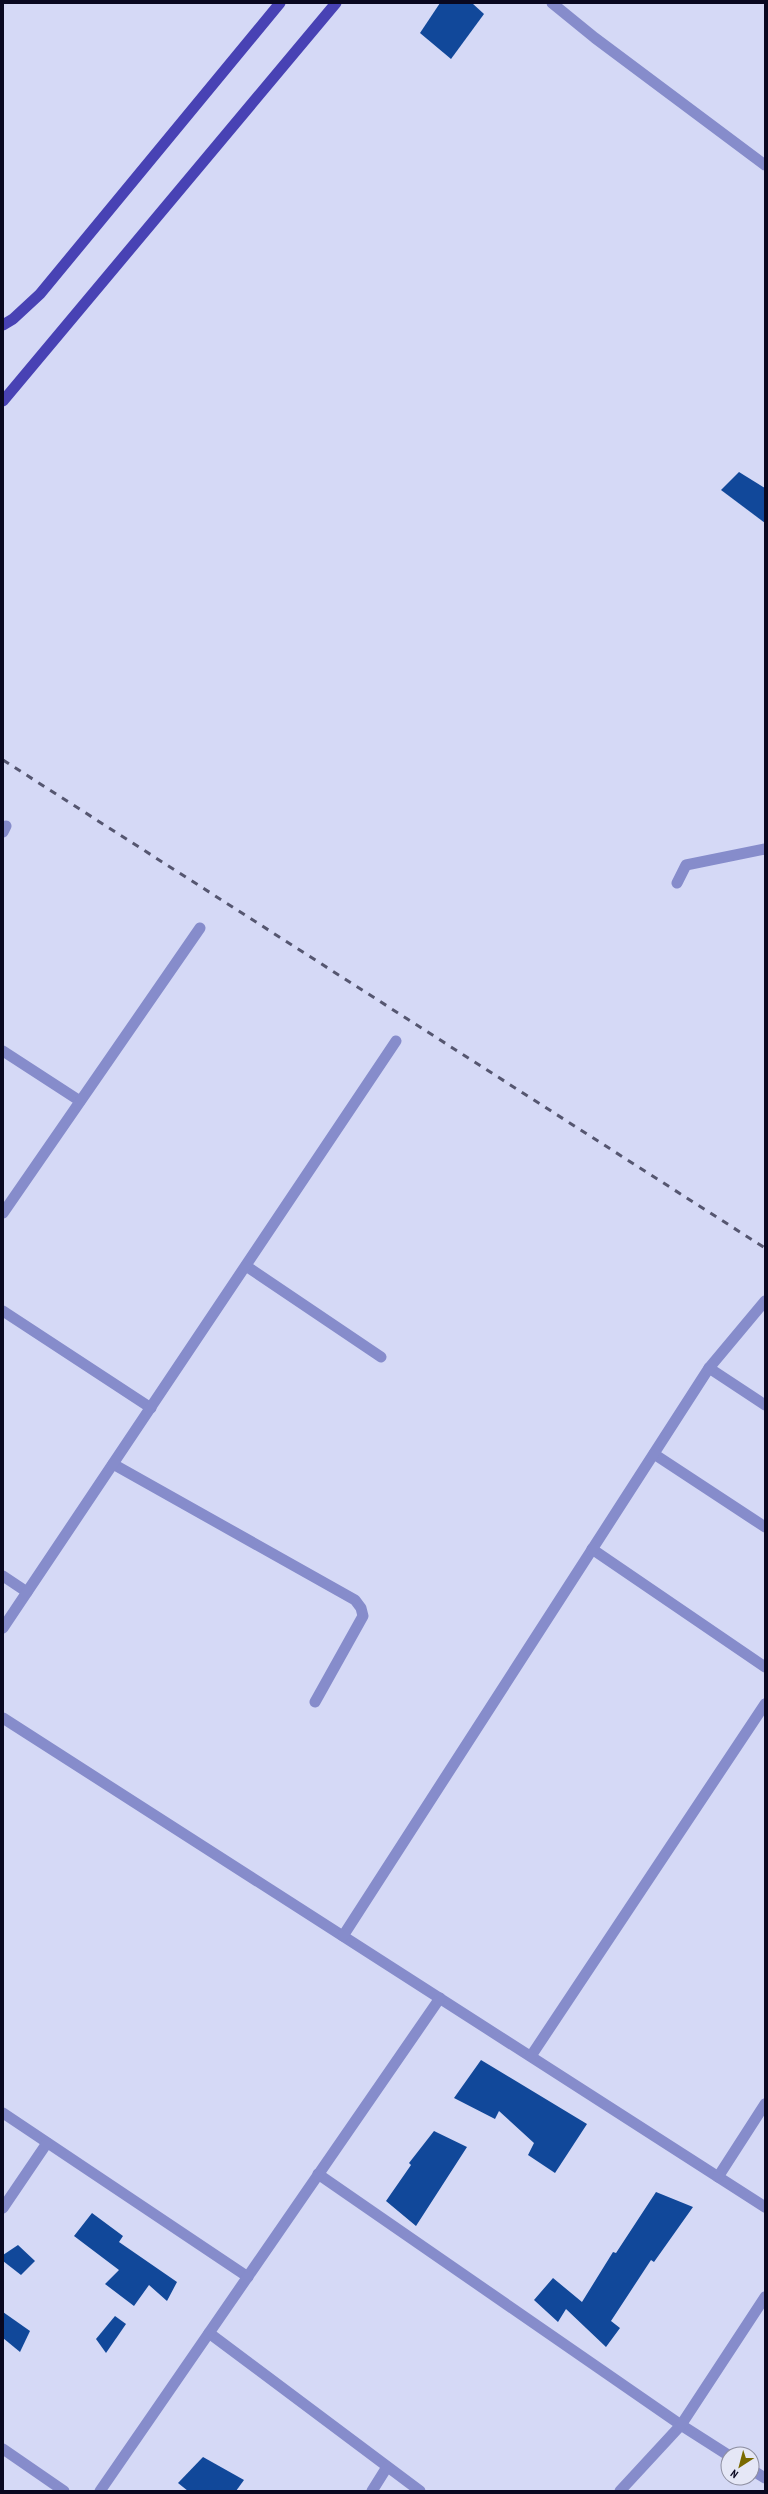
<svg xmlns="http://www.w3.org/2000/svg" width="768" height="2494" font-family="'PT Sans Narrow',sans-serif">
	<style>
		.building { fill: #11489a }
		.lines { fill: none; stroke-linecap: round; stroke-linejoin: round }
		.minor { stroke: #868ccb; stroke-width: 11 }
		.primary { stroke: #4842b4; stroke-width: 11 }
		.rail { stroke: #555670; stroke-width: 3; stroke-dasharray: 7 7; stroke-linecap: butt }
	</style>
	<rect width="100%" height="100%" fill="#d5d9f6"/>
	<g class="building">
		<path d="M440,3h32l12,11 -33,45 -31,-26z"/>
		<path d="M739,472l26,16v35l-44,-33z"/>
		<path d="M481,2060l106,64 -32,49 -27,-18 6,-12 -35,-32 -4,8 -41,-21z"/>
		<path d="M434,2131l33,16 -51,79 -30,-25 25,-36 -2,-2z"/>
		<path d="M656,2192l37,15 -39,55 -3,-2 -40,61 9,7 -14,19 -40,-38 -8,13 -24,-22 19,-22 29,24 31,-50 3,1z"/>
		<path d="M92,2213l31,23 -4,6 58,40 -10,19 -18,-16 -15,21 -29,-22 14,-14 -45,-34z"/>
		<path d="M18,2245l17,16 -14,14 -18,-14v-6z"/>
		<path d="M3,2312l27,19 -10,21 -17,-14z"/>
		<path d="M115,2316l11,8 -20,29 -10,-14z"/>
		<path d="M203,2457l41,23 -8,11h-48l-10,-8z"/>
	</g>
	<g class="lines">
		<g class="minor">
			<path d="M552,3l43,35 170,127"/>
			<path d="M3,832l3,-6"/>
			<path d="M677,883l9,-18 79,-16"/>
			<path d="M3,1051l77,50"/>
			<path d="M3,1213l197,-285"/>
			<path d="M246,1266l135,91"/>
			<path d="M3,1311l148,97"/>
			<path d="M709,1368l56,37"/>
			<path d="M654,1454l111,73"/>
			<path d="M113,1464l242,136 6,8 2,8 -48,86"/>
			<path d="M592,1549l173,118"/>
			<path d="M3,1576l24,16"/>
			<path d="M3,1628l393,-587"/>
			<path d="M3,1718l762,489"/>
			<path d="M343,1936l366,-568 56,-67"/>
			<path d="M531,2056l234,-352"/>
			<path d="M3,2113l245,164"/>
			<path d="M318,2174l363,251 47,30"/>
			<path d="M718,2177l47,-73"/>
			<path d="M3,2208l44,-65"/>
			<path d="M209,2333l211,158"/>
			<path d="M3,2449l61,42"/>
			<path d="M752,2470l13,8"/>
			<path d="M100,2491l340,-493"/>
			<path d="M372,2491l15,-24"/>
			<path d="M620,2491l61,-66 84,-128"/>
		</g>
		<g class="primary">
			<path d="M3,325l10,-6 27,-25 240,-291"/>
			<path d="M3,401l333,-398"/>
		</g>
		<path class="rail" d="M3,760l762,488"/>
	</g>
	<rect width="768" height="2494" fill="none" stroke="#090820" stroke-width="8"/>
	<g transform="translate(740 2466) rotate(216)"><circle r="19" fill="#e5e7f6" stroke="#8d8ea0"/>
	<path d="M0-3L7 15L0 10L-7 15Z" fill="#7a6a01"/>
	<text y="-6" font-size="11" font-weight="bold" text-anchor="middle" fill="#090820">N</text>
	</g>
</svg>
